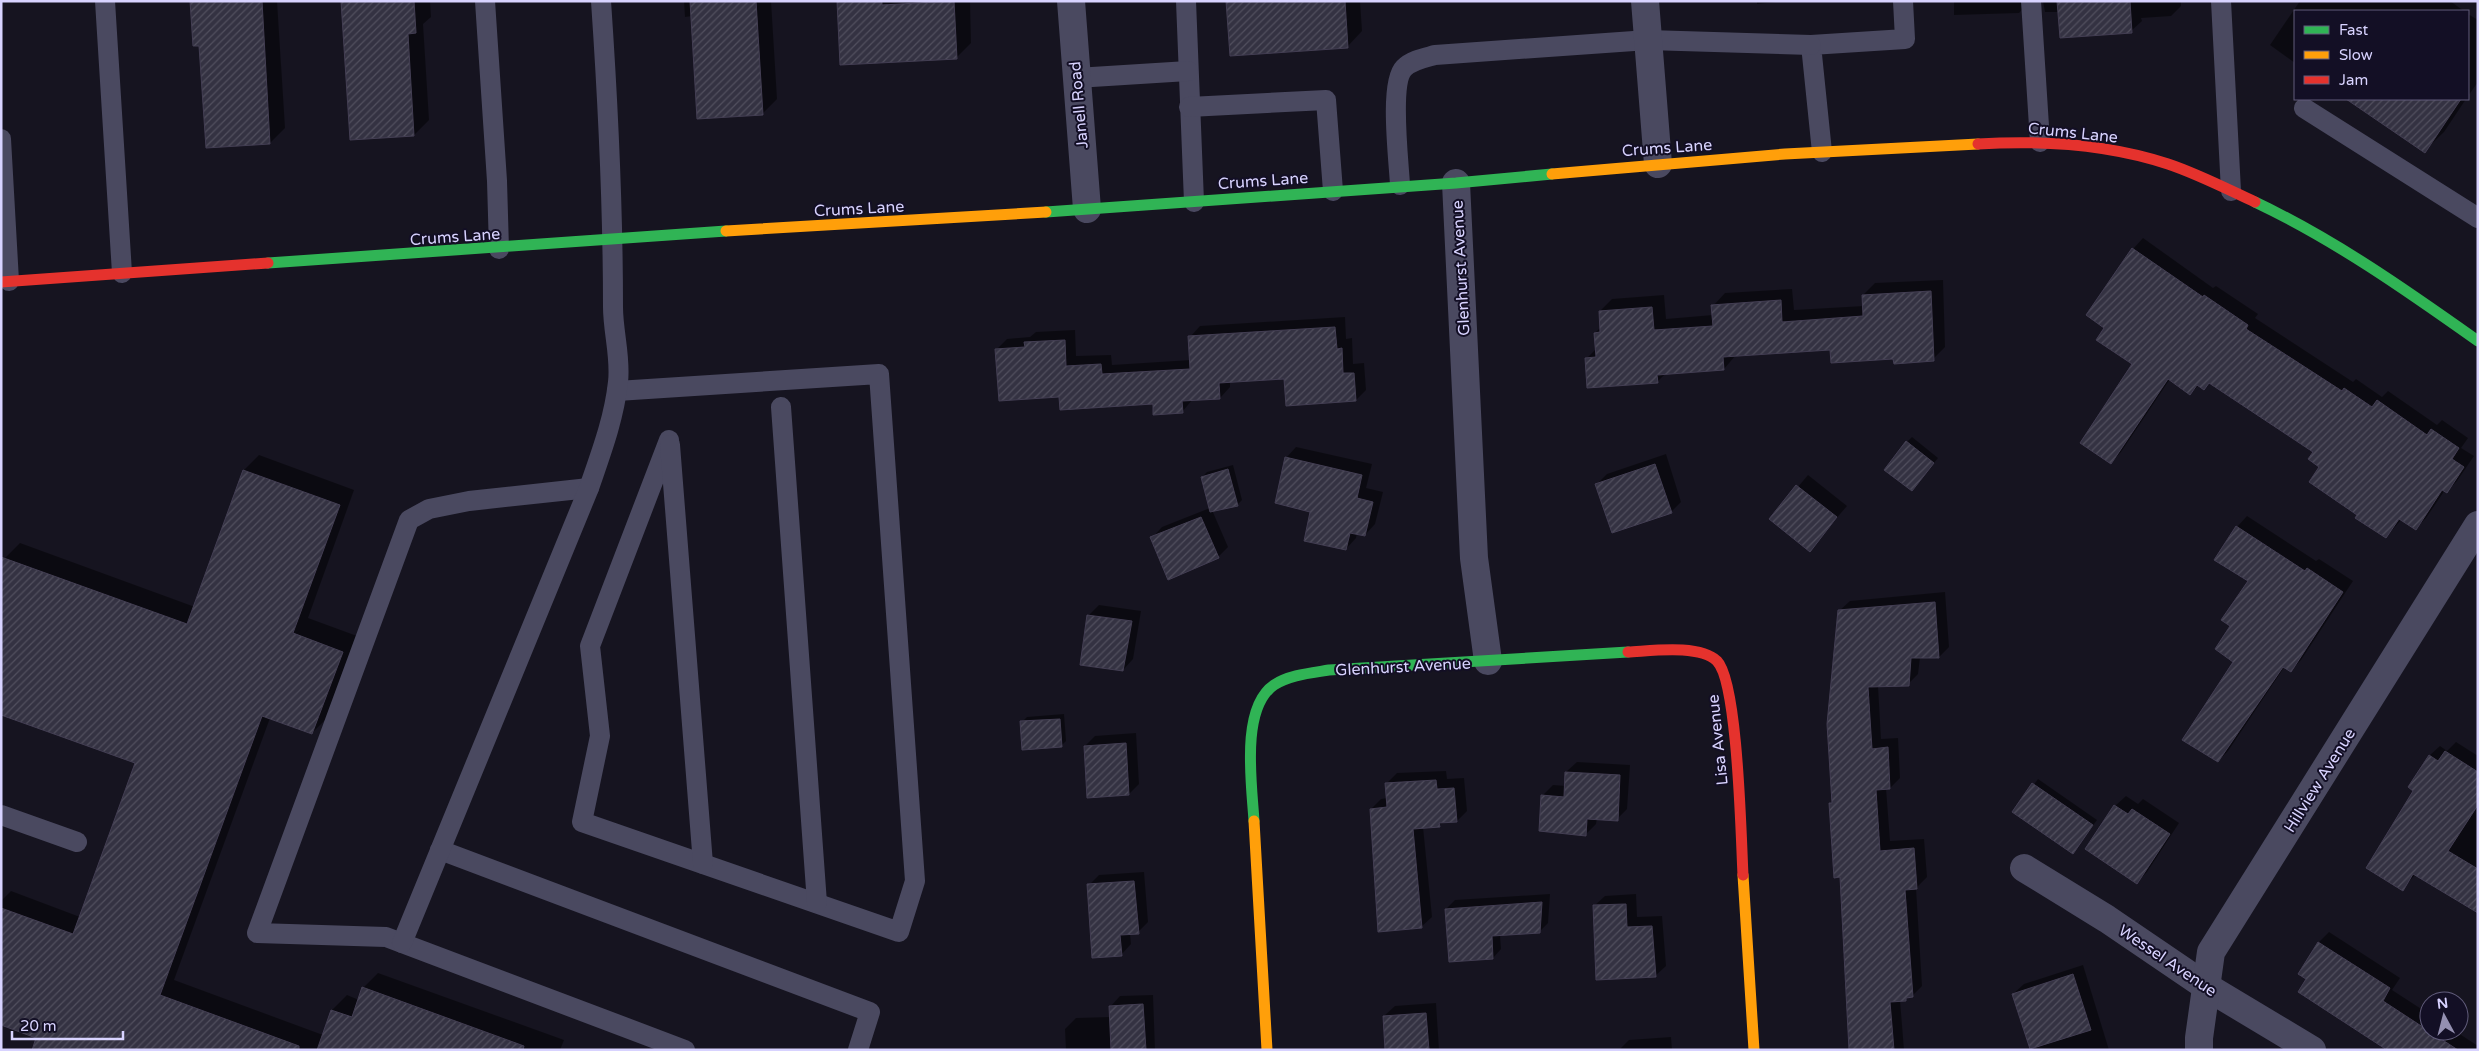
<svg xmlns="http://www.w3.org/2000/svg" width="2479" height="1051" font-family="'Varela Round',sans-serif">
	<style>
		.shadow { fill: #0007 }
		.building { fill: url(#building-hatch); stroke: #433e53 }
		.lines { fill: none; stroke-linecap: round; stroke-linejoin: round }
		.lane { stroke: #4a4960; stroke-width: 20 }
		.street { stroke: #4a4960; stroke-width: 28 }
		.fast { stroke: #30b455; stroke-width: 11 }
		.slow { stroke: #ff9f0a; stroke-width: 11 }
		.jam { stroke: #e5322d; stroke-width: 11 }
		.labels { text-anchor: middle; stroke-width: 4; stroke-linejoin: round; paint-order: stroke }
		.street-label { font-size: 16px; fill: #d8d3ff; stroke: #130f25 }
	</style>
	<defs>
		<pattern id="building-hatch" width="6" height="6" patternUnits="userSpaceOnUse" patternTransform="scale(1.25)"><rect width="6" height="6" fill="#343242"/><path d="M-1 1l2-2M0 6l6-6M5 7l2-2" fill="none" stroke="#514f5e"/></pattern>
	</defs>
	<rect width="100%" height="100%" fill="#161420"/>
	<g class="shadow">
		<path d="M192,1h85l8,127 -15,15 -69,-98z"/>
		<path d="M343,1h87l1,16 -8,7 6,96 -15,15z"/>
		<path d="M684,1h87l6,98 -15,15 -70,-98 -7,1z"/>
		<path d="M838,1h132l1,42 -15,15z"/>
		<path d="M1228,1h132l2,30 -15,16z"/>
		<path d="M1757,1h29l-29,3z"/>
		<path d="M1954,1h76l-11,12 -65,2z"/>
		<path d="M2043,1h138v5l-10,10 -30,2 1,3 -11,10 -72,-19h-14z"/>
		<path d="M2300,1h150l14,10h-169v52l-25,-18z"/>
		<path d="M2468,14l10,6v62l-10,14z"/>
		<path d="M2348,99h118l-22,33 -20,19z"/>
		<path d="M2143,238l70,50 3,-2 42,28 -3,4 98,64 3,-3 26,18 6,-6 49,34 5,-5 26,18 -7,10 13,8 -17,25 -10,10 -2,-1 -19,28 -10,10 -14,-9 -16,18 -28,-22 -37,-48 -6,-15 -105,-70 -6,6 -5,-3 -9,9 -20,-15 -49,73 -10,11 23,-99 -28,-36 -19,-14 46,-65z"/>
		<path d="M1943,280l2,67 -12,12 -39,-1 -63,-10 -95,7 -12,14 -58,4 -9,9 -70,-24 10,-10 -2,-15 6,-6 -1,-16 12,-12 52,-4 2,24 47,-4v-9l12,-13 67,-4 2,21 70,-4 -1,-11 12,-12z"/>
		<path d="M1345,317l1,22 6,-1 1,26 11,-1 2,27 -10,10 -71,-22 -55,3v6l-10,11 -27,1 -11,13 -28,-9 -94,-7 -63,-47 10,-10 23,-2 6,-5 39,-2 1,26 35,-1 1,10 79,-5 -1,-23 10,-11z"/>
		<path d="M1912,437l26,21 -26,32 -5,-48z"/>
		<path d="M1296,447l76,17 -6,24 17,4 -8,32 -10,11 -8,-2 -1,5 -10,11 -34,-38 -26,-53z"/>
		<path d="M1666,454l15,48 -10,10 -74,-28 10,-10z"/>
		<path d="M259,455l95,35 -46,128 49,18 -30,82 -15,15 -42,-15 -96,262 149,55 9,-25 15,-15 12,5 4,-12 15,-15 186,67 -4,10h-527l5,-13 -37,-13v-123l10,-10 69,26 57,-155 -132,-204 15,-15 175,64 49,-137z"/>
		<path d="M1233,465l9,35 -5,5 -25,5 16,37 -10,10 -66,-19 10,-11 48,-19 -8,-31 5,-5z"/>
		<path d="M1808,475l39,31 -38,44 -38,-31z"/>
		<path d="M2247,516l69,45 3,-2 34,22 -52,79 -10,10 -6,-4 -57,85 -10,10 17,-100 -3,-35 17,-45 -12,-54z"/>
		<path d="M1945,592l4,55 -10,10h-19l-2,17 -10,10 -30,2 3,53 17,-1 2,40 -10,10h-4l4,53 34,-2 3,38 -11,11 6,98 -10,10 -12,4 4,50h-52l-10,-174 -12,-72 3,-3 -5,-77 11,-113 11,-10z"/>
		<path d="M1099,605l42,6 -8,48 -10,11 -35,-54z"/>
		<path d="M1064,714l2,27 -5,5 -39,-24 5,-5z"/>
		<path d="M1136,733l3,51 -10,10 -44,-48 10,-10z"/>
		<path d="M2456,742l22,14v156l-62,-38 -14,15 13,-99 -5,-3 20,-32 10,-9 7,5z"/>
		<path d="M1577,762l53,3 -3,44 -10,10 -20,-1 -1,6 -10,10 -44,-38 11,-11 13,1v-14z"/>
		<path d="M1446,771l1,8 17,-1 3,33 -10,10 -34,6 9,90 -11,10 -50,-118 10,-10 7,-1 -1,-15 10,-10z"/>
		<path d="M2038,779l59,41 -24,32 -59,-40z"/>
		<path d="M2126,796l12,8 5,-5 36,24 -32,49 -10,10 -22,-76z"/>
		<path d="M1144,872l4,50 -10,10 -8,1 1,11 -10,11 -32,-70 10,-10z"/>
		<path d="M1550,894l-2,29 -9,9 -39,3 1,14 -8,9 -47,-49 9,-9z"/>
		<path d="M1636,894l1,23 25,-1 4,50 -11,10 -61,-70 11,-10z"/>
		<path d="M2329,932l71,46 -8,12 37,24v17h26l23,15 -1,4h-89l-88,-76 19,-32z"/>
		<path d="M2083,965l26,85h-77l-19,-56 11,-10z"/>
		<path d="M1153,995l2,55h-89l-1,-21 11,-11 34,-1v-10l10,-11z"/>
		<path d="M1436,1003l3,47h-53l-2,-34 11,-10z"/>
		<path d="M1671,1037l1,13h-53l10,-10z"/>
	</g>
	<g class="building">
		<path d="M190,1h72l8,143 -64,4 -7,-102h-6z"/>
		<path d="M341,1h73l2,32 -8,1 6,102 -64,4z"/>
		<path d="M690,1h66l7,114 -66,4z"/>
		<path d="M837,1h45v4l72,-4 3,58 -117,6z"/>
		<path d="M1226,1h119l3,47 -118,8z"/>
		<path d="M2057,1h73l2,32 -72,5z"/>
		<path d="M2346,99h115l-36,54z"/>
		<path d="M2132,248l71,49 1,-2 44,30 -2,4 96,62 2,-3 28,19 5,-7 50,35 4,-6 28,19 -7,11 12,8 -17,26 -5,-3 -26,40 -17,-11 -13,19 -31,-20 2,-3 -48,-33 10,-15 -11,-8 5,-7 -104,-69 -5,7 -7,-5 -7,10 -22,-16 -57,85 -31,-21 52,-79 -36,-24 8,-12 -18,-13z"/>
		<path d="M1931,291l3,70 -40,3 -1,-5 -62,4 -1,-13 -107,7 1,13 -67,5 1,8 -71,5 -2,-30 11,-1 -2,-24 6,-1 -1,-21 53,-4 2,23 59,-4 -2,-21 70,-5 1,22 81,-6 -1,-21z"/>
		<path d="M1335,327l2,22 5,-1 1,25h11l2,28 -70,5 -2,-27 -65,4 1,16 -38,2 1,12 -30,2v-11l-93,6 -1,-13 -60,4 -4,-52 30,-2 -1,-5 41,-2 1,26 35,-2 1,10 88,-5 -2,-33z"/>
		<path d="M1906,441l28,22 -22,28 -28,-21z"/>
		<path d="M1285,457l77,18 -5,23 16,4 -8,34 -15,-3 -4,17 -42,-9 6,-29 -35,-9z"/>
		<path d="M1655,464l17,49 -60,20 -17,-49z"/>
		<path d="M1228,469l10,37 -28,6 -9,-35z"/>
		<path d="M243,470l97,35 -47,128 50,19 -31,82 -50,-18 -102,279 139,51v4h-267l4,-12 -35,-13v-117l72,26 62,-171 -134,-48v-158l186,67z"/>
		<path d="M1796,485l41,32 -27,35 -41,-33z"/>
		<path d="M1201,517l18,41 -51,22 -18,-43z"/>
		<path d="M2236,526l69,45 2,-3 36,24 -52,80 -8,-5 -65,95 -36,-22 51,-78 -18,-13 15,-23 -9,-6 27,-39 -34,-21z"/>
		<path d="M1935,602l4,56h-28l-2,28 -41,1 4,62 16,-2 2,42 -14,1 4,61 34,-3 3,41 -12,1 8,107 -7,1v3l-16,1 4,48h-45l-9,-173 -6,1 -5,-75h3l-5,-79 11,-114z"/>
		<path d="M1087,615l45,6 -9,50 -43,-6z"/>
		<path d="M1060,719l2,28 -40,3 -2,-29z"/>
		<path d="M1126,743l3,52 -42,3 -3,-52z"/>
		<path d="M2445,751l33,21v33l-30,46 30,18v44l-65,-39 -10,17 -37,-23 47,-77 -5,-4 21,-32 9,6z"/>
		<path d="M1565,772l55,3 -2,46 -31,-2 -1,17 -47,-5 2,-36 23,2z"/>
		<path d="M1436,780l1,9 17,-1 3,34 -18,1 1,4 -27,2 9,99 -44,4 -8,-123 17,-2 -2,-24z"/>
		<path d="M2032,783l61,42 -20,29 -61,-42z"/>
		<path d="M2114,805l14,9 4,-5 38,25 -33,50 -52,-35z"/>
		<path d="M1134,881l5,53 -19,1 2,21 -30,2 -5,-74z"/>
		<path d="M1542,902l-2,31 -48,3 1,23 -44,3 -4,-53z"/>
		<path d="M1626,904l1,23 25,-1 4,51 -60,3 -3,-75z"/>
		<path d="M2318,942l72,46 -7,13 75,49h-71l-89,-58 8,-13 -8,-5z"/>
		<path d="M2073,974l18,56 -61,19 -18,-55z"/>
		<path d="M362,987l162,59 -1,4h-206l14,-40 21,7z"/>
		<path d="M1143,1004l3,46h-35l-2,-44z"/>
		<path d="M1426,1013l3,37h-44l-2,-34z"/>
	</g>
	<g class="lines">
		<g class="lane">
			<path d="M105,1l17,272"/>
			<path d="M485,1l12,180 2,68"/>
			<path d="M1186,1l8,201"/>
			<path d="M2031,1l9,141"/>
			<path d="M2221,1l10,190"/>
			<path d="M1076,78l112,-7"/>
			<path d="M1189,107l137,-7 7,91"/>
			<path d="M2304,108l174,110"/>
			<path d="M1,139l8,142"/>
			<path d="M1822,152l-11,-107 94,-6 -2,-38"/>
			<path d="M1400,185c-1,-22 -11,-102 4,-117 8,-8 20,-10 31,-13l213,-15 163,5"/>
			<path d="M617,391l262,-17 36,507 -16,51 -317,-110 18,-86 -10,-90 79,-206"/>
			<path d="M781,407l36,496"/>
			<path d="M670,445l33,419"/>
			<path d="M589,488l-120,13 -40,8 -20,11 -152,413 129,4 299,113"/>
			<path d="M1,815l76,27"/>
			<path d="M440,850l430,162 -12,38"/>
			<path d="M402,943l187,-455c12,-35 25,-69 29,-106 3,-24 -5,-50 -5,-75 0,-102 -5,-204 -12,-306"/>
		</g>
		<g class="street">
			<path d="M1071,1l16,208"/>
			<path d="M1645,1l13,163"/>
			<path d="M1456,183l18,375 14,103"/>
			<path d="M2024,868l83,51 100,68 105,63"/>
			<path d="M2199,1050v-12l12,-86 267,-427"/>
		</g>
		<g class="fast">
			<path d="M2255,202c80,38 151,88 223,139"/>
			<path d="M1046,212l410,-29 96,-9"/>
			<path d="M268,263l458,-32"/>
			<path d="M1254,821c-2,-35 -14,-113 20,-136 15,-10 37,-12 55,-15l299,-18"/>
		</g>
		<g class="slow">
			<path d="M1552,174l233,-20 193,-10"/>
			<path d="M726,231l320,-19"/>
			<path d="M1254,821l13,229"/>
			<path d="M1743,875l11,175"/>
		</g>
		<g class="jam">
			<path d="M1978,144c64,-4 129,0 190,20 30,10 59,25 87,38"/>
			<path d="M1,282l267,-19"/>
			<path d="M1628,652c23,-1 71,-8 89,9 21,21 24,177 26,214"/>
		</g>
	</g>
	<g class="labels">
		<g class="street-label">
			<text transform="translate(1078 105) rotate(-95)" y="6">Janell Road</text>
			<text transform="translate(2073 132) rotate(6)" y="6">Crums Lane</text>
			<text transform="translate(1667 147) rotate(-4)" y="6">Crums Lane</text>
			<text transform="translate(1263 180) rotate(-4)" y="6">Crums Lane</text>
			<text transform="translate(859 208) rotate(-3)" y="6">Crums Lane</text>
			<text transform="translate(455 236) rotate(-4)" y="6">Crums Lane</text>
			<text transform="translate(1460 268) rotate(-93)" y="6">Glenhurst Avenue</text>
			<text transform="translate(1403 666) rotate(-3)" y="6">Glenhurst Avenue</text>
			<text transform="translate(1717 740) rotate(-96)" y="6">Lisa Avenue</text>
			<text transform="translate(2319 780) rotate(-58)" y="6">Hillview Avenue</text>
			<text transform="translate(2168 960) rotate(34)" y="6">Wessel Avenue</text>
		</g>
	</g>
	<rect width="2479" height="1051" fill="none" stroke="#d8d3ff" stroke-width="5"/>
	<rect x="2294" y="10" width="175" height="90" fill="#130f25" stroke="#625d7c"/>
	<rect x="2304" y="26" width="25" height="8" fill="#30b455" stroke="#625d7c"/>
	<text x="2339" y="35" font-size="15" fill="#d8d3ff">Fast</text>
	<rect x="2304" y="51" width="25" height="8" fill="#ff9f0a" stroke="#625d7c"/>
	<text x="2339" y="60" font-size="15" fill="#d8d3ff">Slow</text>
	<rect x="2304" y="76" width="25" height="8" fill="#e5322d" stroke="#625d7c"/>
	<text x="2339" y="85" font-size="15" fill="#d8d3ff">Jam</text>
	<g transform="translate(2444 1016) rotate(353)"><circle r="24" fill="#130f25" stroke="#625d7c"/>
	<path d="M0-4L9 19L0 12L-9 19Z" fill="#9490b1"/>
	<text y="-8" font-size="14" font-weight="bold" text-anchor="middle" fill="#d8d3ff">N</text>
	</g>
	<path d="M12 1031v8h111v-8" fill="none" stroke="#d8d3ff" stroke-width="2.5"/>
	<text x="20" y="1031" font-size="15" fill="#d8d3ff" stroke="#130f25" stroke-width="4" paint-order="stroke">20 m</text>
</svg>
